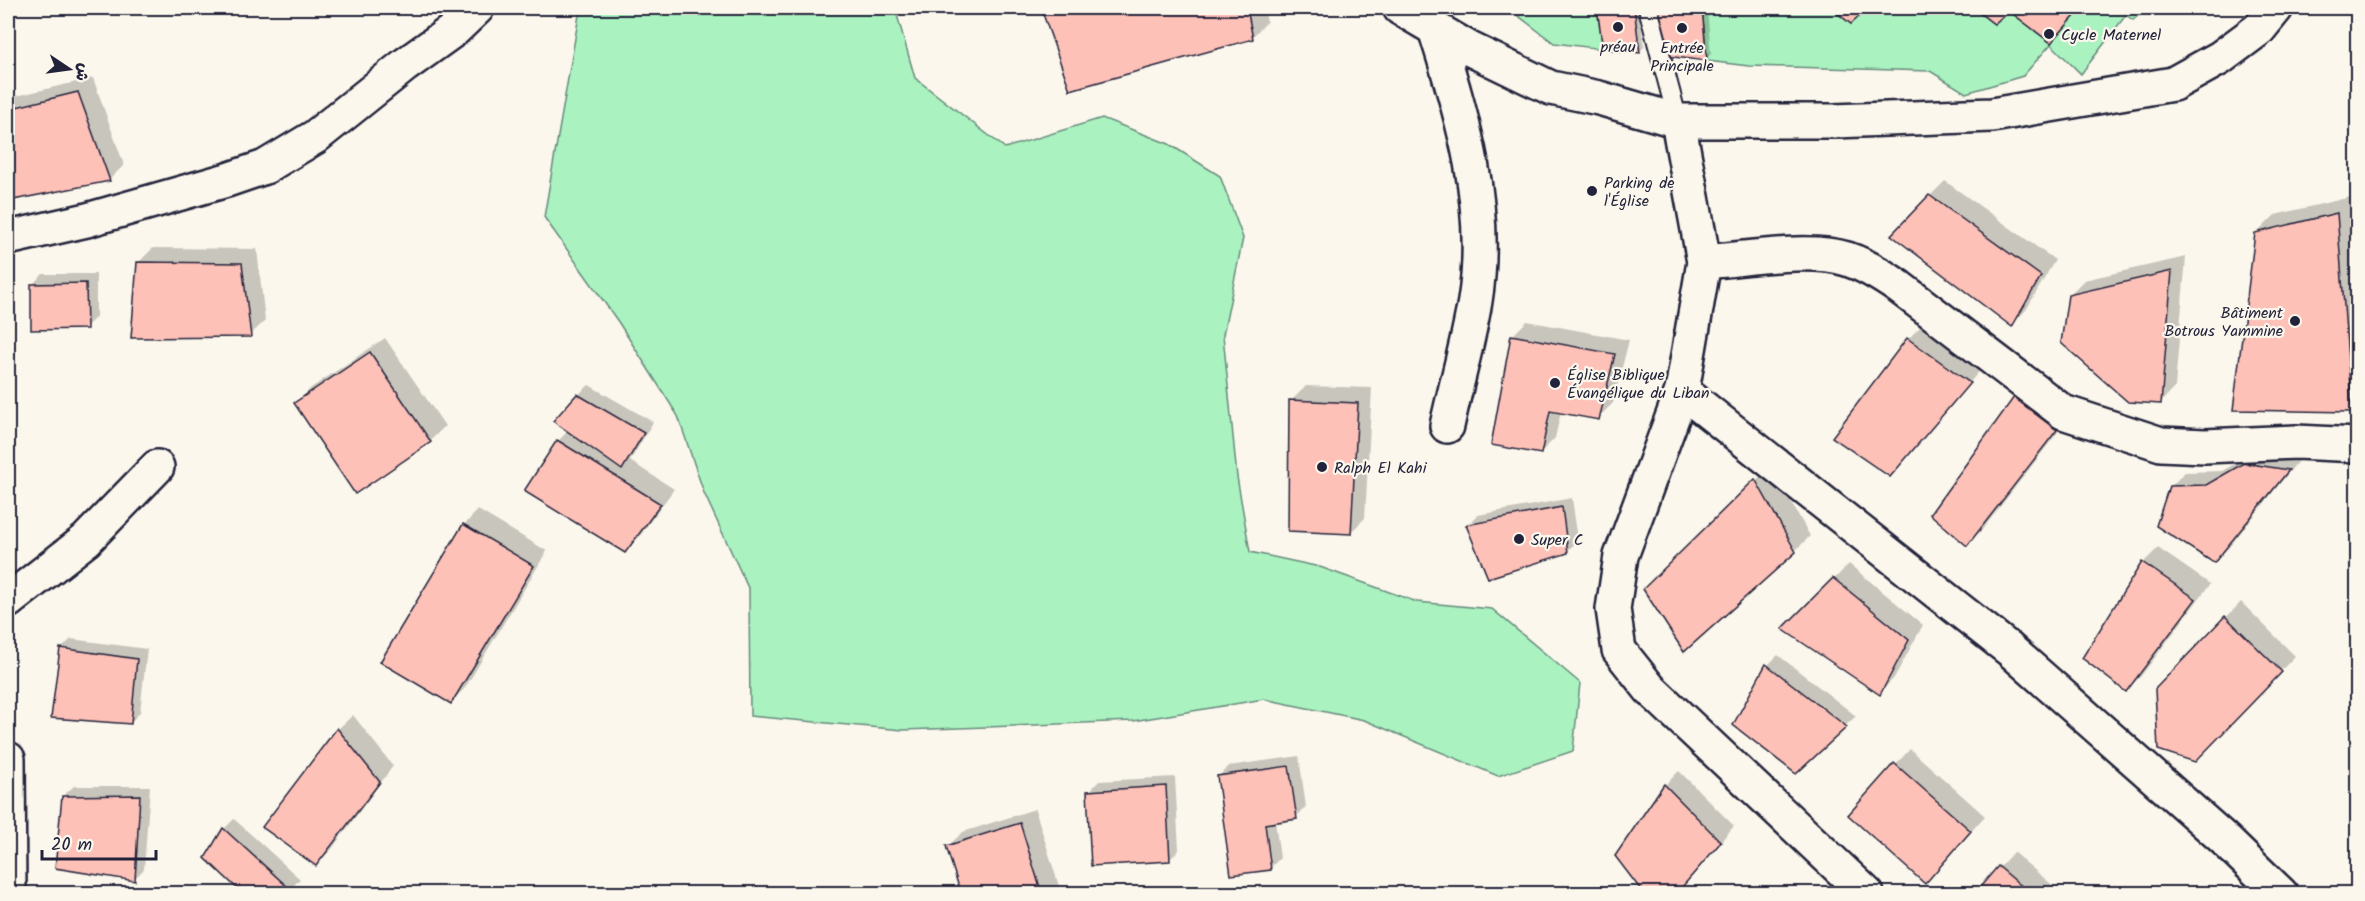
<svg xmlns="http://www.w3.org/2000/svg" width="2365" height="901" font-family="Kalam,'Playpen Sans Arabic',sans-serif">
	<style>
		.green { fill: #aaf2bf; stroke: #668a7d; stroke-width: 1.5 }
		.shadow { fill: #0003 }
		.building { fill: #fdc1b8; stroke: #22223b; stroke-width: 1.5 }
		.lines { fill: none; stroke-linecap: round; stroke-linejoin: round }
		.service-casing { stroke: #22223b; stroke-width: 22 }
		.minor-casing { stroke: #22223b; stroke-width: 38 }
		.service { stroke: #fbf7ec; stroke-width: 18 }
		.minor { stroke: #fbf7ec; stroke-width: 33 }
		.poi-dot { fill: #22223b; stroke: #fbf7ec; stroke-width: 2 }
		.labels { text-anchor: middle; stroke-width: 4.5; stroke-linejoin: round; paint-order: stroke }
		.poi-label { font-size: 16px; fill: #22223b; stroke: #fbf7ec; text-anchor: start }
	</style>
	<rect width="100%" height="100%" fill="#fbf7ec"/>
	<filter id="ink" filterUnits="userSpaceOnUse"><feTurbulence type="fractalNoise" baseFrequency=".0167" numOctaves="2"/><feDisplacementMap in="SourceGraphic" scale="12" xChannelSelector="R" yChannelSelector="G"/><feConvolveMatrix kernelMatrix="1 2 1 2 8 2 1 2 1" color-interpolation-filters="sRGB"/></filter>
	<g filter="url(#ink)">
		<g class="green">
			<path d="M584,8h311l20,70 90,70 97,-30 67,26 51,32 23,62 -20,97 14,142 13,75 70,15 97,35 75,7 88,74 -7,68 -75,25 -134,-56 -100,-21 -131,22 -146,6 -84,3 -153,-14 -1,-126 -45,-97 -26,-77 -59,-93 -75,-106 35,-202z"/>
			<path d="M1508,8h89l6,41 -49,-6z"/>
			<path d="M1702,8h129l20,16 17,-16h82l5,3 3,-3h15l21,16 15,-13 42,32 31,-35h64v1l-13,11 -7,-5 -45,59 -30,-30 -28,32 -57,17 -36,-22 -181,-5 -42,-5z"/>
		</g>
		<g class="shadow">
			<path d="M1048,8h216l3,14 -15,15 -208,-26z"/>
			<path d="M1598,8h41l5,39 -4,4 -36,-4z"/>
			<path d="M1658,8h49l4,46 -5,5 -40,-5z"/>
			<path d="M1975,8h107l-17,19 -56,-18 -15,13z"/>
			<path d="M93,78l31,87 -15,15 -101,19v-101z"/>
			<path d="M1945,181l110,79 -29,50 -14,15 -82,-129z"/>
			<path d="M2355,196l3,36v172l-6,6 -96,-176 19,-19z"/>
			<path d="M153,248l104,1 8,72 -15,14 -112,-72z"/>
			<path d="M2186,257l-11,130 -14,15 -92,-107 15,-15z"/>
			<path d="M43,274h53v43l-10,10 -54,-42z"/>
			<path d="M1527,321l102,19 -16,63 -15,15 -37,-6 -6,26 -14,14 -29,-116z"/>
			<path d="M1923,324l60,43 -93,108 18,-136z"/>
			<path d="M385,338l60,88 -15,15 -134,-38 15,-15z"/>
			<path d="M2030,384l41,31 -89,115 -15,14 49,-146z"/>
			<path d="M589,385l64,37 -23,39 44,28 -35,48 -15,15 -98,-61 32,-50 11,-11 9,-35z"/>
			<path d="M1306,386l66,2 -7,130 -15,15 -59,-132z"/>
			<path d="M2260,449l42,7 -73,91 -15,15 -44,-75 15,-15 37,-1z"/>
			<path d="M1771,466l39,70 -15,15 -151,38z"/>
			<path d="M1572,498l6,43 -11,10 -99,-26 10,-10z"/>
			<path d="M478,510l69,41 -82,137 -15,15 14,-178z"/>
			<path d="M2158,548l52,36 -69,92 -15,14 -42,-33 59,-94z"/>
			<path d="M1849,564l74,61 -29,53 -14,15 -95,-64z"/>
			<path d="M2241,602l54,54 -85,89 -53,-55z"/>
			<path d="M71,639l76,10 -7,63 -10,11 -69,-74z"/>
			<path d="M1778,655l78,61 -60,56 -61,-48 33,-59z"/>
			<path d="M353,715l40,51 -62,84 -15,14 -52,-37 74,-98z"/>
			<path d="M1910,749l75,67 -60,66 -75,-67z"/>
			<path d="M1299,756l7,51 -10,10 -21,4 5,37 -10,10 -51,-92 10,-10z"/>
			<path d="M1679,771l55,55 -58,68 -11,-109z"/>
			<path d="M1175,777l4,73 -10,10 -80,-68 10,-11z"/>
			<path d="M74,786h76l-6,83 -10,10 -71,-83z"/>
			<path d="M1035,809l24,77 -7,8h-89l-15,-48 15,-14z"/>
			<path d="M234,819l66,60 -15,15 -61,-65z"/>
			<path d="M2013,852l50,42h-87z"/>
		</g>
		<g class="building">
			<path d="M1053,8h194l6,31 -183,51 -28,-79z"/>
			<path d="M1597,8h37l6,45 -37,-4z"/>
			<path d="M1656,8h46l5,53 -42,-5z"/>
			<path d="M1831,8h37l-17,16z"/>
			<path d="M1973,8h109l-31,35 -42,-32 -15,13z"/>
			<path d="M78,92l32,89 -102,20v-92z"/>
			<path d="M1929,195l112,81 -29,51 -121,-92z"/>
			<path d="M2337,213l15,199 -119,-2 22,-177z"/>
			<path d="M137,262l105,1 9,74 -120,1z"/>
			<path d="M2172,271l-11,133 -33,-2 -67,-59 7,-48z"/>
			<path d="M86,283l1,46 -56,1v-46z"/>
			<path d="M1511,335l104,19 -16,66 -49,-9 -9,43 -50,-9z"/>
			<path d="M1907,338l63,45 -80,94 -58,-40z"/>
			<path d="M370,352l61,90 -76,52 -61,-91z"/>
			<path d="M577,394l67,39 -22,37 -69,-49z"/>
			<path d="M2014,397l43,33 -90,116 -37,-32z"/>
			<path d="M1289,400l69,3 -7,131 -63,-3z"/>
			<path d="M557,440l104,64 -36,49 -101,-62z"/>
			<path d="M2244,463l45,7 -75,93 -58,-37 13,-40 37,-1z"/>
			<path d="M1755,479l41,73 -112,100 -41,-63z"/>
			<path d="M1562,507l6,46 -80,25 -22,-53z"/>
			<path d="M463,524l71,42 -83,138 -71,-42z"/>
			<path d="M2142,562l54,37 -70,93 -44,-34z"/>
			<path d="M1833,578l76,62 -29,55 -98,-66z"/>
			<path d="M2225,616l57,56 -87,90 -37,-12 -3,-61z"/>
			<path d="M60,648l77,11 -6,65 -80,-6z"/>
			<path d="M1766,664l81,63 -51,47 -63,-49z"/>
			<path d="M337,728l43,54 -64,84 -54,-39z"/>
			<path d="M1894,763l77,68 -46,53 -77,-69z"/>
			<path d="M1289,766l8,53 -32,5 6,46 -40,5 -14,-99z"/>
			<path d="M1664,784l57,58 -45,52h-32l-29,-38z"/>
			<path d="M1166,786l4,75 -79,5 -4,-75z"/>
			<path d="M140,795l-5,86 -80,-13 7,-72z"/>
			<path d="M1020,823l22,71h-81l-15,-48z"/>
			<path d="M223,828l68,62 -4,4h-44l-38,-36z"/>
			<path d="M1998,866l33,28h-57z"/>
		</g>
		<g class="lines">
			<g class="service-casing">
				<path id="service" d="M1648,8l30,113"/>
			</g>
			<g class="minor-casing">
				<g id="minor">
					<path d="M1400,8l68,40 83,40 48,10 79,23h156l158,-6 181,-31 47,-26 39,-29 17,-21"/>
					<path d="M1435,29c28,88 55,179 40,272 -7,42 -19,83 -28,125"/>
					<path d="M1678,121l26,141 -22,129 -61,165 -8,53 6,41 31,39 217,205"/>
					<path d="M8,238l79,-18 140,-40 38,-13 50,-30 90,-72 50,-36 22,-21"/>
					<path d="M1704,262c42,-3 104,-15 143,-3 19,6 36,17 52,28l164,125 98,32 44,2 91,-4 62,3"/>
					<path d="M1682,391l327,258 214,189 58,56"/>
					<path d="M8,601l78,-61 71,-73"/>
					<path d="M8,759l1,135"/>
				</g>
			</g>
			<use href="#service" class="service"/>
			<use href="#minor" class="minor"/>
		</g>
	</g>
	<g class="poi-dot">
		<circle cx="1618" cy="27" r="6"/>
		<circle cx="1682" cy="28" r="6"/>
		<circle cx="2049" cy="34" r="6"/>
		<circle cx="1592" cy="191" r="6"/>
		<circle cx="2295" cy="321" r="6"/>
		<circle cx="1555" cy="383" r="6"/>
		<circle cx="1322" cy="467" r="6"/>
		<circle cx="1519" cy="539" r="6"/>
	</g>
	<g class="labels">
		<g class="poi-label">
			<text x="2061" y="40">Cycle Maternel</text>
			<text x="1618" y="52" text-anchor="middle">préau</text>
			<text x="1682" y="53" text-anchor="middle">Entrée<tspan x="1682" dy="18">Principale</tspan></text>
			<text x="1604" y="188">Parking de<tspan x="1604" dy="18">l'Église</tspan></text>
			<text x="2283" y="318" text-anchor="end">Bâtiment<tspan x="2283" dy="18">Botrous Yammine</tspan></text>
			<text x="1567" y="380">Église Biblique<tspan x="1567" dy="18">Évangélique du Liban</tspan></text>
			<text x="1334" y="473">Ralph El Kahi</text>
			<text x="1531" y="545">Super C</text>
		</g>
	</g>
	<rect width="2365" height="901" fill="none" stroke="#fbf7ec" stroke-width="30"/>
	<rect x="15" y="15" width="2335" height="871" fill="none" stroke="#22223b" stroke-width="2" filter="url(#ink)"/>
	<g transform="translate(69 69) rotate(103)" stroke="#fbf7ec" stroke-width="4.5" paint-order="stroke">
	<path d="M0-4.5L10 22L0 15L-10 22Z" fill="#22223b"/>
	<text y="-9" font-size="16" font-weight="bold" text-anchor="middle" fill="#22223b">ش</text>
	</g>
	<path d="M42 850v9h114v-9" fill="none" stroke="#22223b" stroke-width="3"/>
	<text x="51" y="850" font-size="18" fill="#22223b" stroke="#fbf7ec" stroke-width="4.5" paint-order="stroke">20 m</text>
</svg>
